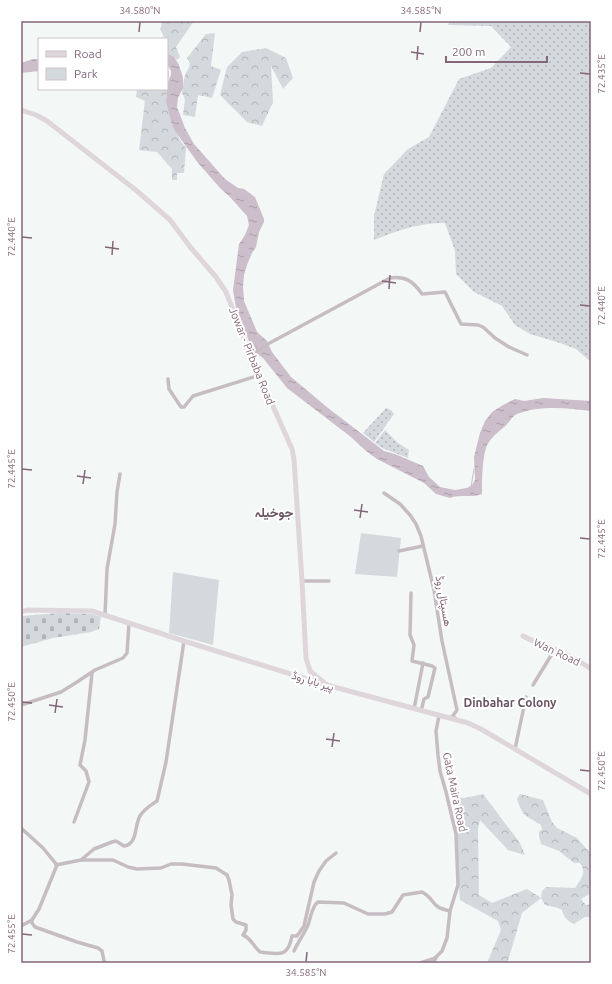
<svg xmlns="http://www.w3.org/2000/svg" width="612" height="984" font-family="Ubuntu,Vazirmatn,sans-serif">
	<style>
		.grass { fill: url(#grass-dots) }
		.forest { fill: url(#forest-crowns) }
		.cemetery { fill: url(#cemetery-stones) }
		.green { fill: #d4d9dd }
		.water { fill: url(#water-ripples) }
		.lines { fill: none; stroke-linecap: round; stroke-linejoin: round }
		.stream { stroke: #ccbeca; stroke-width: 1 }
		.street { stroke: #c6bdc2; stroke-width: 3.5 }
		.secondary { stroke: #dfd6dc; stroke-width: 5 }
		.ticks { fill: none; stroke: #846679; stroke-width: 1.5 }
		.labels { text-anchor: middle; stroke-width: 4; stroke-linejoin: round; paint-order: stroke }
		.street-label { font-size: 11px; fill: #846679; stroke: #fff }
		.neighbourhood-label { font-size: 12px; font-weight: bold; fill: #695462; stroke: #fff }
		.quarter-label { font-size: 13px; font-weight: bold; fill: #695462; stroke: #fff }
		.neatline { fill: none; stroke: #846679; stroke-width: 1.5 }
		.ticks-label { font-size: 10px; text-anchor: middle; fill: #846679 }
	</style>
	<defs>
		<pattern id="grass-dots" width="8" height="8" patternUnits="userSpaceOnUse"><rect width="8" height="8" fill="#d4d9dd"/><path d="M2 2h.1M6 6h.1" fill="none" stroke="#b2b4b8" stroke-width="1.8" stroke-linecap="round"/></pattern>
		<pattern id="forest-crowns" width="20" height="18" patternUnits="userSpaceOnUse"><rect width="20" height="18" fill="#d4d9dd"/><path d="M2 6a3 3 0 1 1 6 0M12 15a3 3 0 1 1 6 0" fill="none" stroke="#b2b4b8"/></pattern>
		<pattern id="cemetery-stones" width="16" height="16" patternUnits="userSpaceOnUse"><rect width="16" height="16" fill="#d4d9dd"/><path d="M2 7V4a2 2 0 0 1 4 0v3zM10 15v-3a2 2 0 0 1 4 0v3z" fill="#b2b4b8"/></pattern>
		<pattern id="water-ripples" width="26" height="14" patternUnits="userSpaceOnUse"><rect width="26" height="14" fill="#ccbeca"/><path d="M2 4q2-2 4 0t4 0M15 11q2-2 4 0t4 0" fill="none" stroke="#ab9ea9"/></pattern>
	</defs>
	<rect width="100%" height="100%" fill="#f3f7f6"/>
	<g class="grass">
		<path d="M450,21h141v341l-15,-13 -19,-7 -27,-8 -15,-9 -13,-19 -28,-14 -18,-18 -1,-23 -10,-28c-27,0 -46,7 -71,17v-24l10,-42 24,-25 21,-12 30,-58 32,-11 20,-21 -20,-21 -43,-1z"/>
		<path d="M386,408l5,2 3,4 -20,28 -11,-9z"/>
		<path d="M385,430l13,13 11,7 -1,8 -26,-10 -7,-5z"/>
	</g>
	<g class="forest">
		<path d="M163,21h31l-18,26 4,10 -3,3 -10,-7v-14h-2l-5,-10z"/>
		<path d="M215,33l-4,33 10,4 -9,28 -14,-3 -3,22 -12,-2 2,-16 -3,-6c1,-5 1,-11 3,-17 2,-8 8,-8 2,-18l19,-24z"/>
		<path d="M266,48l20,10 7,20 -10,11 -12,-23 2,36 -11,24 -15,-4 -27,-27 7,-28 15,-15z"/>
		<path d="M167,67l2,6 -3,29 5,20 9,18 6,8 -2,25h-7v7h-5v-11l-15,-17 -18,-2 6,-49 -9,-4 1,-8h30z"/>
		<path d="M483,794l37,49 5,12 -17,-5 -28,-30 -2,9 1,66 13,8 35,-14 14,9 1,-7 4,-4 29,1c6,-9 12,-15 5,-25h-6l-15,-12 -18,-7 -2,-7v-5l3,-3 -1,-4c-15,-10 -18,-7 -24,-26l3,-5 23,6 9,22 5,6 20,10 14,16v39l-10,6 5,6 5,-1v13h-6l-11,7c-7,-3 -10,-7 -12,-14l-4,-2 -13,-3 -4,-7 -19,15 -14,48 1,2h-22l14,-33 -3,-9 -38,-21 -4,-50v-53l8,1z"/>
	</g>
	<path class="cemetery" d="M60,613l32,1 9,3 -2,12 -8,3 -38,6 -29,8 -3,3v-33z"/>
	<g class="green">
		<path d="M361,533l40,5 -4,39 -42,-3z"/>
		<path d="M173,572l46,8 -6,65 -44,-12z"/>
	</g>
	<g class="water">
		<path d="M167,53l7,4 5,8 4,13v10l-5,10 -1,9 8,21 9,16 31,35 13,9 6,1 11,8 9,22v3l-5,10 -3,15 -4,6 -5,12 -3,10 -1,11 1,15 13,31 10,9 5,11 19,25 37,31 56,43 11,3 28,12 6,11 11,10 15,3 12,-2 5,-3 3,-5 -1,-23 6,-24 5,-12 7,-9 11,-7 12,-6 9,2 19,-3 48,3v10c-23,-3 -51,-6 -74,3 -5,2 -8,9 -13,13 -6,5 -15,12 -18,21 -4,13 -4,32 -4,46 -10,4 -22,0 -32,4l-14,-4 -12,-11 -47,-24 -11,-8 -15,-14 -64,-49 -24,-30 -6,-4 -5,-5 -16,-41 -3,-18 6,-46 6,-9 4,-10 -2,-9 -17,-19 -9,-8 -23,-26 -23,-32 -4,-9 -5,-20 2,-20 3,-7v-6l-4,-5z"/>
		<path d="M33,59h6v12l-18,2v-10z"/>
	</g>
	<g class="lines">
		<g class="stream">
			<path d="M167,65l4,5"/>
			<path d="M471,487l3,-18"/>
		</g>
		<g class="street">
			<path d="M251,355l15,-10 124,-67c16,-2 23,3 32,16l23,-2 16,32 17,1 5,2 12,11 14,9 18,8"/>
			<path d="M168,379l1,10 12,18h3l9,-11 67,-21"/>
			<path d="M384,493l16,11 10,11 6,9 5,12 13,54 8,51 15,69 -5,7 3,1"/>
			<path d="M399,551l24,-5"/>
			<path d="M302,581h27"/>
			<path d="M411,593l-1,42 4,10 -2,16 20,5 3,2 -7,29 -4,2 -3,12"/>
			<path d="M105,615l2,-46 8,-45 2,-32 3,-18"/>
			<path d="M533,685l22,-36"/>
			<path d="M21,705l40,-13 16,-10 18,-12 28,-12 4,-5 2,-30"/>
			<path d="M414,709l9,-46"/>
			<path d="M515,749l11,-52"/>
			<path d="M74,822l15,-40 -3,-11 -6,-6 5,-25 7,-67"/>
			<path d="M21,828l22,20 14,17 -18,44 -7,11v3l3,4 42,15 21,6 4,3 2,10 2,2"/>
			<path d="M81,860h32l15,7 9,2 24,-1 10,-4h11l34,4 11,7 2,5 3,15 -1,10 2,14 3,3 10,3v5l-3,5c8,3 10,11 17,17 19,2 28,6 32,-16h5l7,-10 10,-44 5,-11 7,-10 10,-8"/>
			<path d="M56,865l25,-5 13,-11 18,-7 4,-1 8,5c14,-2 10,-20 16,-30 4,-7 11,-11 17,-15l9,-39 18,-121"/>
			<path d="M21,926l11,-6"/>
			<path d="M294,951c4,-9 10,-17 14,-26 3,-7 3,-18 10,-23l26,1 24,11h17l7,-2 11,-17 19,-3c14,7 7,15 28,19"/>
			<path d="M420,963l16,-5"/>
			<path d="M434,963l1,-5 7,-7 5,-13 3,-27 8,-26 -2,-51 -10,-42 -6,-21 -2,-16 -2,-24 3,-15"/>
		</g>
		<g class="secondary">
			<path d="M21,110l15,5 11,6 90,70 33,29 21,28 25,29 10,15 28,71 38,86 2,10 8,122 4,77 4,13 18,15"/>
			<path d="M21,612l6,-2 65,1 92,30 139,43 145,39 13,6 110,65"/>
			<path d="M523,636c9,5 17,7 26,11 15,5 29,13 42,22"/>
		</g>
	</g>
	<path class="ticks" d="M139,32l1,-10M420,32l1,-10M411,52l13,2M417,60l1,-14M580,73l10,1M22,237l10,1M105,247l14,2M112,255l1,-14M382,281l14,2M389,289l1,-14M580,305l10,1M22,469l10,1M77,476l14,2M83,484l2,-14M354,510l14,2M360,518l2,-14M580,538l10,1M22,702l10,1M49,705l14,2M55,713l2,-14M326,739l14,2M332,747l2,-14M580,770l10,1M22,934l10,1M306,962l1,-10"/>
	<g class="labels">
		<g class="street-label">
			<text transform="translate(252 356) rotate(68)" y="4">Jowar - Pirbaba Road</text>
			<text transform="translate(444 601) rotate(80)" y="4">ھسپتال روڈ</text>
			<text transform="translate(557 652) rotate(25)" y="4">Wan Road</text>
			<text transform="translate(313 681) rotate(17)" y="4">پیر بابا روڈ</text>
			<text transform="translate(455 792) rotate(78)" y="4">Gata Maira Road</text>
		</g>
		<g class="neighbourhood-label">
			<text x="510" y="707">Dinbahar Colony</text>
		</g>
		<g class="quarter-label">
			<text x="274" y="517">جوخیلہ</text>
		</g>
	</g>
	<rect width="612" height="984" fill="none" stroke="#ffffff" stroke-width="44"/>
	<rect x="38" y="38" width="130" height="52" fill="#ffffff" stroke="#cec2c9"/>
	<rect x="46" y="51" width="20" height="6" fill="#dfd6dc" stroke="#cec2c9"/>
	<text x="74" y="58" font-size="12" fill="#846679">Road</text>
	<rect x="46" y="68" width="20" height="12" fill="#d4d9dd" stroke="#cec2c9"/>
	<text x="74" y="78" font-size="12" fill="#846679">Park</text>
	<path d="M446 56v6h101v-6" fill="none" stroke="#846679" stroke-width="2"/>
	<text x="452" y="56" font-size="12" fill="#846679" stroke="#ffffff" stroke-width="3" paint-order="stroke">200 m</text>
	<rect x="22" y="22" width="568" height="940" class="neatline"/>
	<g class="ticks-label">
		<text x="140" y="14">34.580°N</text>
		<text x="421" y="14">34.585°N</text>
		<text transform="translate(601 74) rotate(-90)" y="4">72.435°E</text>
		<text transform="translate(11 237) rotate(-90)" y="4">72.440°E</text>
		<text transform="translate(601 306) rotate(-90)" y="4">72.440°E</text>
		<text transform="translate(11 469) rotate(-90)" y="4">72.445°E</text>
		<text transform="translate(601 539) rotate(-90)" y="4">72.445°E</text>
		<text transform="translate(11 702) rotate(-90)" y="4">72.450°E</text>
		<text transform="translate(601 771) rotate(-90)" y="4">72.450°E</text>
		<text transform="translate(11 934) rotate(-90)" y="4">72.455°E</text>
		<text x="306" y="976">34.585°N</text>
	</g>
</svg>
